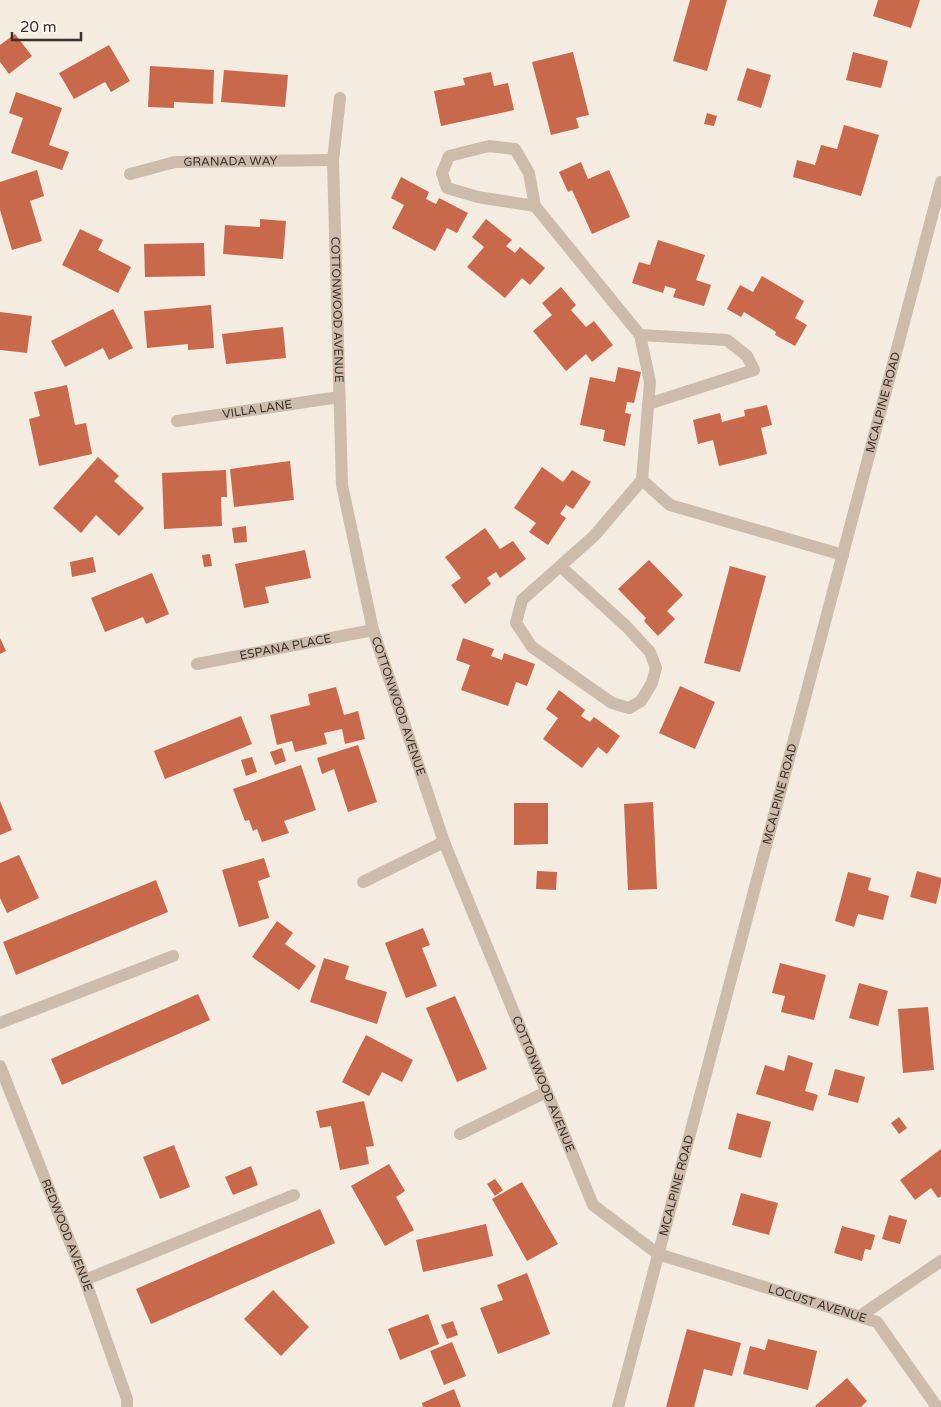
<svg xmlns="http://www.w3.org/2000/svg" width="941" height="1407" font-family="'Varela Round',sans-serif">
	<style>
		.building { fill: #c8694b }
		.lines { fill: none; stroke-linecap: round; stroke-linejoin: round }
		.service { stroke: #cdbbac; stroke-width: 12 }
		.minor { stroke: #cdbbac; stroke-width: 12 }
		.tertiary { stroke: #cdbbac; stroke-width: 12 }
		.labels { text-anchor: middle; stroke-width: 4; stroke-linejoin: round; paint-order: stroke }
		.street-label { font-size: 12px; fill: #3b302b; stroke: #fbf5ee }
	</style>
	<rect width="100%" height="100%" fill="#f4ebe1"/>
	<g class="building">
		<path d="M690,0h37l-20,71 -34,-10z"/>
		<path d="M878,0h42l-9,28 -38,-12z"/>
		<path d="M15,34l17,22 -23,18 -9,-12v-17z"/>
		<path d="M109,45l21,36 -19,11 -6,-10 -31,17 -15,-26z"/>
		<path d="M573,52l16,63 -13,3 3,10 -28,7 -19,-73z"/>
		<path d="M853,52l35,9 -7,27 -35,-8z"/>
		<path d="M150,66l64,4 -1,34 -39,-2v6l-26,-1z"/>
		<path d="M747,68l24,7 -10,33 -24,-8z"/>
		<path d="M224,70l64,5 -3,32 -64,-5z"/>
		<path d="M491,72l3,14 14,-3 6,27 -73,16 -7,-35 31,-6 -2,-7z"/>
		<path d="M16,92l46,16 -13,37 20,7 -7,18 -51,-17 12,-35 -14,-5z"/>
		<path d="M707,113l10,3 -3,10 -10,-2z"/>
		<path d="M844,125l35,10 -18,61 -68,-19 4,-17 18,5 6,-20 16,4z"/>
		<path d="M581,162l7,17 21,-9 21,47 -38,17 -20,-44 -4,2 -9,-20z"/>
		<path d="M37,170l7,26 -14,5 12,40 -30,9 -12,-40v-28z"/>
		<path d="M401,177l28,15 -3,7 10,5 3,-6 29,15 -11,20 -10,-5 -12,23 -43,-23 12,-23 -13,-7z"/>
		<path d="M260,219l26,2 -3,38 -60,-5 2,-29 35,2z"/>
		<path d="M486,219l26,21 -6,6 9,7 5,-6 25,21 -15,17 -8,-7 -17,20 -38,-31 17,-20 -12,-10z"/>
		<path d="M80,229l23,11 -5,10 33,17 -13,26 -56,-28z"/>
		<path d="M658,240l47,15 -9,25 15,5 -7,21 -31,-9 3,-8 -11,-3 -2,7 -31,-10 7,-21 11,3z"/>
		<path d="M204,243l1,33 -60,1 -1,-33z"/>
		<path d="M762,276l42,25 -9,17 12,7 -12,21 -20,-11 1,-3 -32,-20 -3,5 -14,-8 13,-24 13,7z"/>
		<path d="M561,287l15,18 -5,5 15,17 8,-6 19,24 -21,17 -6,-8 -20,17 -33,-40 19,-16 -10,-12z"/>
		<path d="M211,305l3,43 -26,2v-6l-41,4 -3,-37z"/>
		<path d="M113,309l20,39 -24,12 -6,-12 -38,19 -14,-26z"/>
		<path d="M0,312l32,4 -5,37 -27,-3z"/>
		<path d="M283,327l3,31 -60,6 -4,-30z"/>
		<path d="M618,367l23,5 -7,31 -7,-1 -2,11 6,1 -6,32 -22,-5 2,-11 -25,-5 10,-48 25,5z"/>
		<path d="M67,385l8,40 11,-2 6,31 -53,12 -10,-47 11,-3 -6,-24z"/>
		<path d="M767,405l5,20 -11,3 6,26 -48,12 -6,-26 -15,4 -5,-24 27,-7 2,9 23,-6 -1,-6z"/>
		<path d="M98,457l21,19 -5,5 30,27 -25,28 -23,-21 -15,18 -28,-25z"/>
		<path d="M290,461l4,39 -60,7 -4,-38z"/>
		<path d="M542,467l21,15 9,-12 19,12 -18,27 -7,-4 -6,9 6,4 -18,27 -19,-13 7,-9 -22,-15z"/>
		<path d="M226,470l1,27h-6l1,29 -58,3 -2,-56z"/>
		<path d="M246,526l1,16 -13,1 -2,-15z"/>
		<path d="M485,528l15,21 13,-8 13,18 -26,19 -4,-6 -9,6 4,6 -26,20 -14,-19 10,-7 -16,-21z"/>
		<path d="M305,550l6,28 -46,9 4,16 -25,5 -9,-44z"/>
		<path d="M210,554l2,12 -8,1 -2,-12z"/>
		<path d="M93,557l3,15 -24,5 -2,-15z"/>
		<path d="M649,560l34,35 -16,16 8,8 -17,17 -14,-15 2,-3 -28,-29z"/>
		<path d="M730,566l36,10 -26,96 -36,-9z"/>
		<path d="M152,573l17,41 -23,10 -3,-7 -38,15 -14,-34z"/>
		<path d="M0,638l6,13 -6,3z"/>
		<path d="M463,638l31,11 -3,7 11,4 2,-7 31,11 -8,22 -11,-4 -8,24 -47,-16 9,-25 -14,-5z"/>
		<path d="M680,686l35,16 -20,47 -36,-16z"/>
		<path d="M336,687l8,28 14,-4 7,28 -20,5 -3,-15 -18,4 3,11 -32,8 -3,-11 -15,4 -7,-30 40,-10 -2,-11z"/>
		<path d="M559,690l26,20 -4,6 9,6 4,-5 26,19 -13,18 -9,-7 -16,21 -39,-29 15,-21 -12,-9z"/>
		<path d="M241,716l11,28 -87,35 -11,-28z"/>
		<path d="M358,745l19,57 -29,10 -14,-43 -12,5 -5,-16z"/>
		<path d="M282,748l4,13 -11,4 -5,-13z"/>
		<path d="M252,757l5,15 -11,4 -5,-16z"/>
		<path d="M301,765l15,45 -32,11 5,12 -27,9 -5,-13 -4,2 -4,-11 -4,1 -12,-32z"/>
		<path d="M0,801l12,29 -12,5z"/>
		<path d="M653,802l4,87 -29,1 -4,-86z"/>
		<path d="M514,803h34v41l-34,1z"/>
		<path d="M19,855l20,43 -32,15 -7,-15v-35z"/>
		<path d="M264,858l6,19 -12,4 11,37 -30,9 -17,-57z"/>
		<path d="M537,871l20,1 -1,18 -20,-1z"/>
		<path d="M917,871l24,7v5l-5,21 -26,-7z"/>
		<path d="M848,872l23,6 -3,12 21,6 -6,24 -25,-6 -4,13 -19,-6z"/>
		<path d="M156,880l12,32 -152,63 -13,-33z"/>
		<path d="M277,921l16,12 -8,11 31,22 -17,24 -47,-33z"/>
		<path d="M423,928l7,17 -8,3 15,38 -31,12 -21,-55z"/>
		<path d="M324,958l25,8 -4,13 42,13 -10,32 -67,-22z"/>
		<path d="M780,963l46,12 -12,45 -33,-8 4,-16 -13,-3z"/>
		<path d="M859,983l29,8 -10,35 -29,-8z"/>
		<path d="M198,994l12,26 -148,65 -11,-26z"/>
		<path d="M455,996l32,73 -30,13 -31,-74z"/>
		<path d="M928,1007l6,63 -31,3 -5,-64z"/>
		<path d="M366,1035l47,25 -11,22 -20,-10 -13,24 -27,-14z"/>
		<path d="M788,1055l25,8 -8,28 13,4 -5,16 -57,-17 9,-29 19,6z"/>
		<path d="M835,1069l30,8 -7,26 -30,-8z"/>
		<path d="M364,1101l10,45 -8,1 3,17 -29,6 -9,-44 -11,2 -4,-17z"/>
		<path d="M737,1113l34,9 -10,36 -33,-9z"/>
		<path d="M899,1117l8,11 -8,6 -8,-11z"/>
		<path d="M174,1145l16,42 -30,12 -17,-42z"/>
		<path d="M941,1149v47l-3,2 -7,-10 -16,12 -15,-20z"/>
		<path d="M389,1164l16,27 -9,6 18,33 -29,16 -34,-60z"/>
		<path d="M251,1166l7,19 -25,10 -8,-18z"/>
		<path d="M495,1179l8,11 -8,6 -8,-12z"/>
		<path d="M522,1182l36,62 -31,17 -35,-62z"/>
		<path d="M741,1193l37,10 -9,32 -37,-10z"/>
		<path d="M320,1209l15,34 -184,81 -15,-35z"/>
		<path d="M889,1215l18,5 -7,24 -18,-5z"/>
		<path d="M486,1224l7,32 -70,16 -7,-32z"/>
		<path d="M842,1226l33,9 -4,15 -6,-1 -3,12 -28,-8z"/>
		<path d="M527,1273l23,61 -52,20 -18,-46 23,-8 -6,-15z"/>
		<path d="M273,1290l36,37 -28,29 -37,-37z"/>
		<path d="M428,1314l11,30 -39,16 -12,-31z"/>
		<path d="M453,1321l5,14 -11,4 -6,-14z"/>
		<path d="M687,1329l54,14 -9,33 -28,-7 -10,38h-28z"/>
		<path d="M768,1339l49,12 -9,39 -65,-16 7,-28 15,4z"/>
		<path d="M452,1342l14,34 -22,9 -14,-34z"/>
		<path d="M847,1378l20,23 -6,6h-45l-1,-1z"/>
		<path d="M454,1389l7,18h-38l-1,-4z"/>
	</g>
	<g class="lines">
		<g class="service">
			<path d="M535,206l-57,-9 -31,-9 -5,-15 7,-17 40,-10 26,3 14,24 6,33 105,129 10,47 -8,98 28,25 173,50"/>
			<path d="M640,335l87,5 20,16 7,14 -106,34"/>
			<path d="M560,566l66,60 24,26 6,16 -4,15 -11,18 -12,7 -17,-5 -80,-56 -16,-24 6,-23 72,-64 48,-56"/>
			<path d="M0,1023l173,-67"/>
			<path d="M85,1280l209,-85"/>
		</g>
		<g class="minor">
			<path id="s1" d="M340,98l-7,62 9,325 31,145 71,212 149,363 65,49 219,68 60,85"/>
			<path id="s2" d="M130,174l45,-12 158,-2"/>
			<path id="s3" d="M177,421l162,-24"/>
			<path id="s4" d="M197,664l176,-34"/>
			<path d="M363,882l81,-40"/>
			<path id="s5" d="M0,1066l85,214 42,119v8"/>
			<path d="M460,1134l86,-42"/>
			<path d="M860,1316l81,-55"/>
		</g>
		<path class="tertiary" id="s6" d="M618,1407l323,-1225"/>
	</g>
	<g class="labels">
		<g class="street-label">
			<text dy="4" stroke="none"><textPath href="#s2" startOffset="102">GRANADA WAY</textPath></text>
			<text dy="4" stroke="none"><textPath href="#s1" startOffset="212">COTTONWOOD AVENUE</textPath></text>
			<text dy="4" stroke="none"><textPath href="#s6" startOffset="1039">MCALPINE ROAD</textPath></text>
			<text dy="4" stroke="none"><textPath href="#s3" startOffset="81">VILLA LANE</textPath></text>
			<text dy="4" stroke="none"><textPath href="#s4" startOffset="90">ESPANA PLACE</textPath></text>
			<text dy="4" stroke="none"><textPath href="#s1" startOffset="616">COTTONWOOD AVENUE</textPath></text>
			<text dy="4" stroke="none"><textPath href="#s6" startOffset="634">MCALPINE ROAD</textPath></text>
			<text dy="4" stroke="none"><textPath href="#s1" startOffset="1021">COTTONWOOD AVENUE</textPath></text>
			<text dy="4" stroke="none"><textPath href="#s6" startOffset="229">MCALPINE ROAD</textPath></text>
			<text dy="4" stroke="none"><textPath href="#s5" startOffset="182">REDWOOD AVENUE</textPath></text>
			<text dy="4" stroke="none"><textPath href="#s1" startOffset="1400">LOCUST AVENUE</textPath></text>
		</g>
	</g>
	<path d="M12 32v8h69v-8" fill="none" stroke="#3b302b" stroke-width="2.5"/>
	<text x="20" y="32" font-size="15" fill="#3b302b" stroke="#fbf5ee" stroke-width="4" paint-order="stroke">20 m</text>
</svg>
